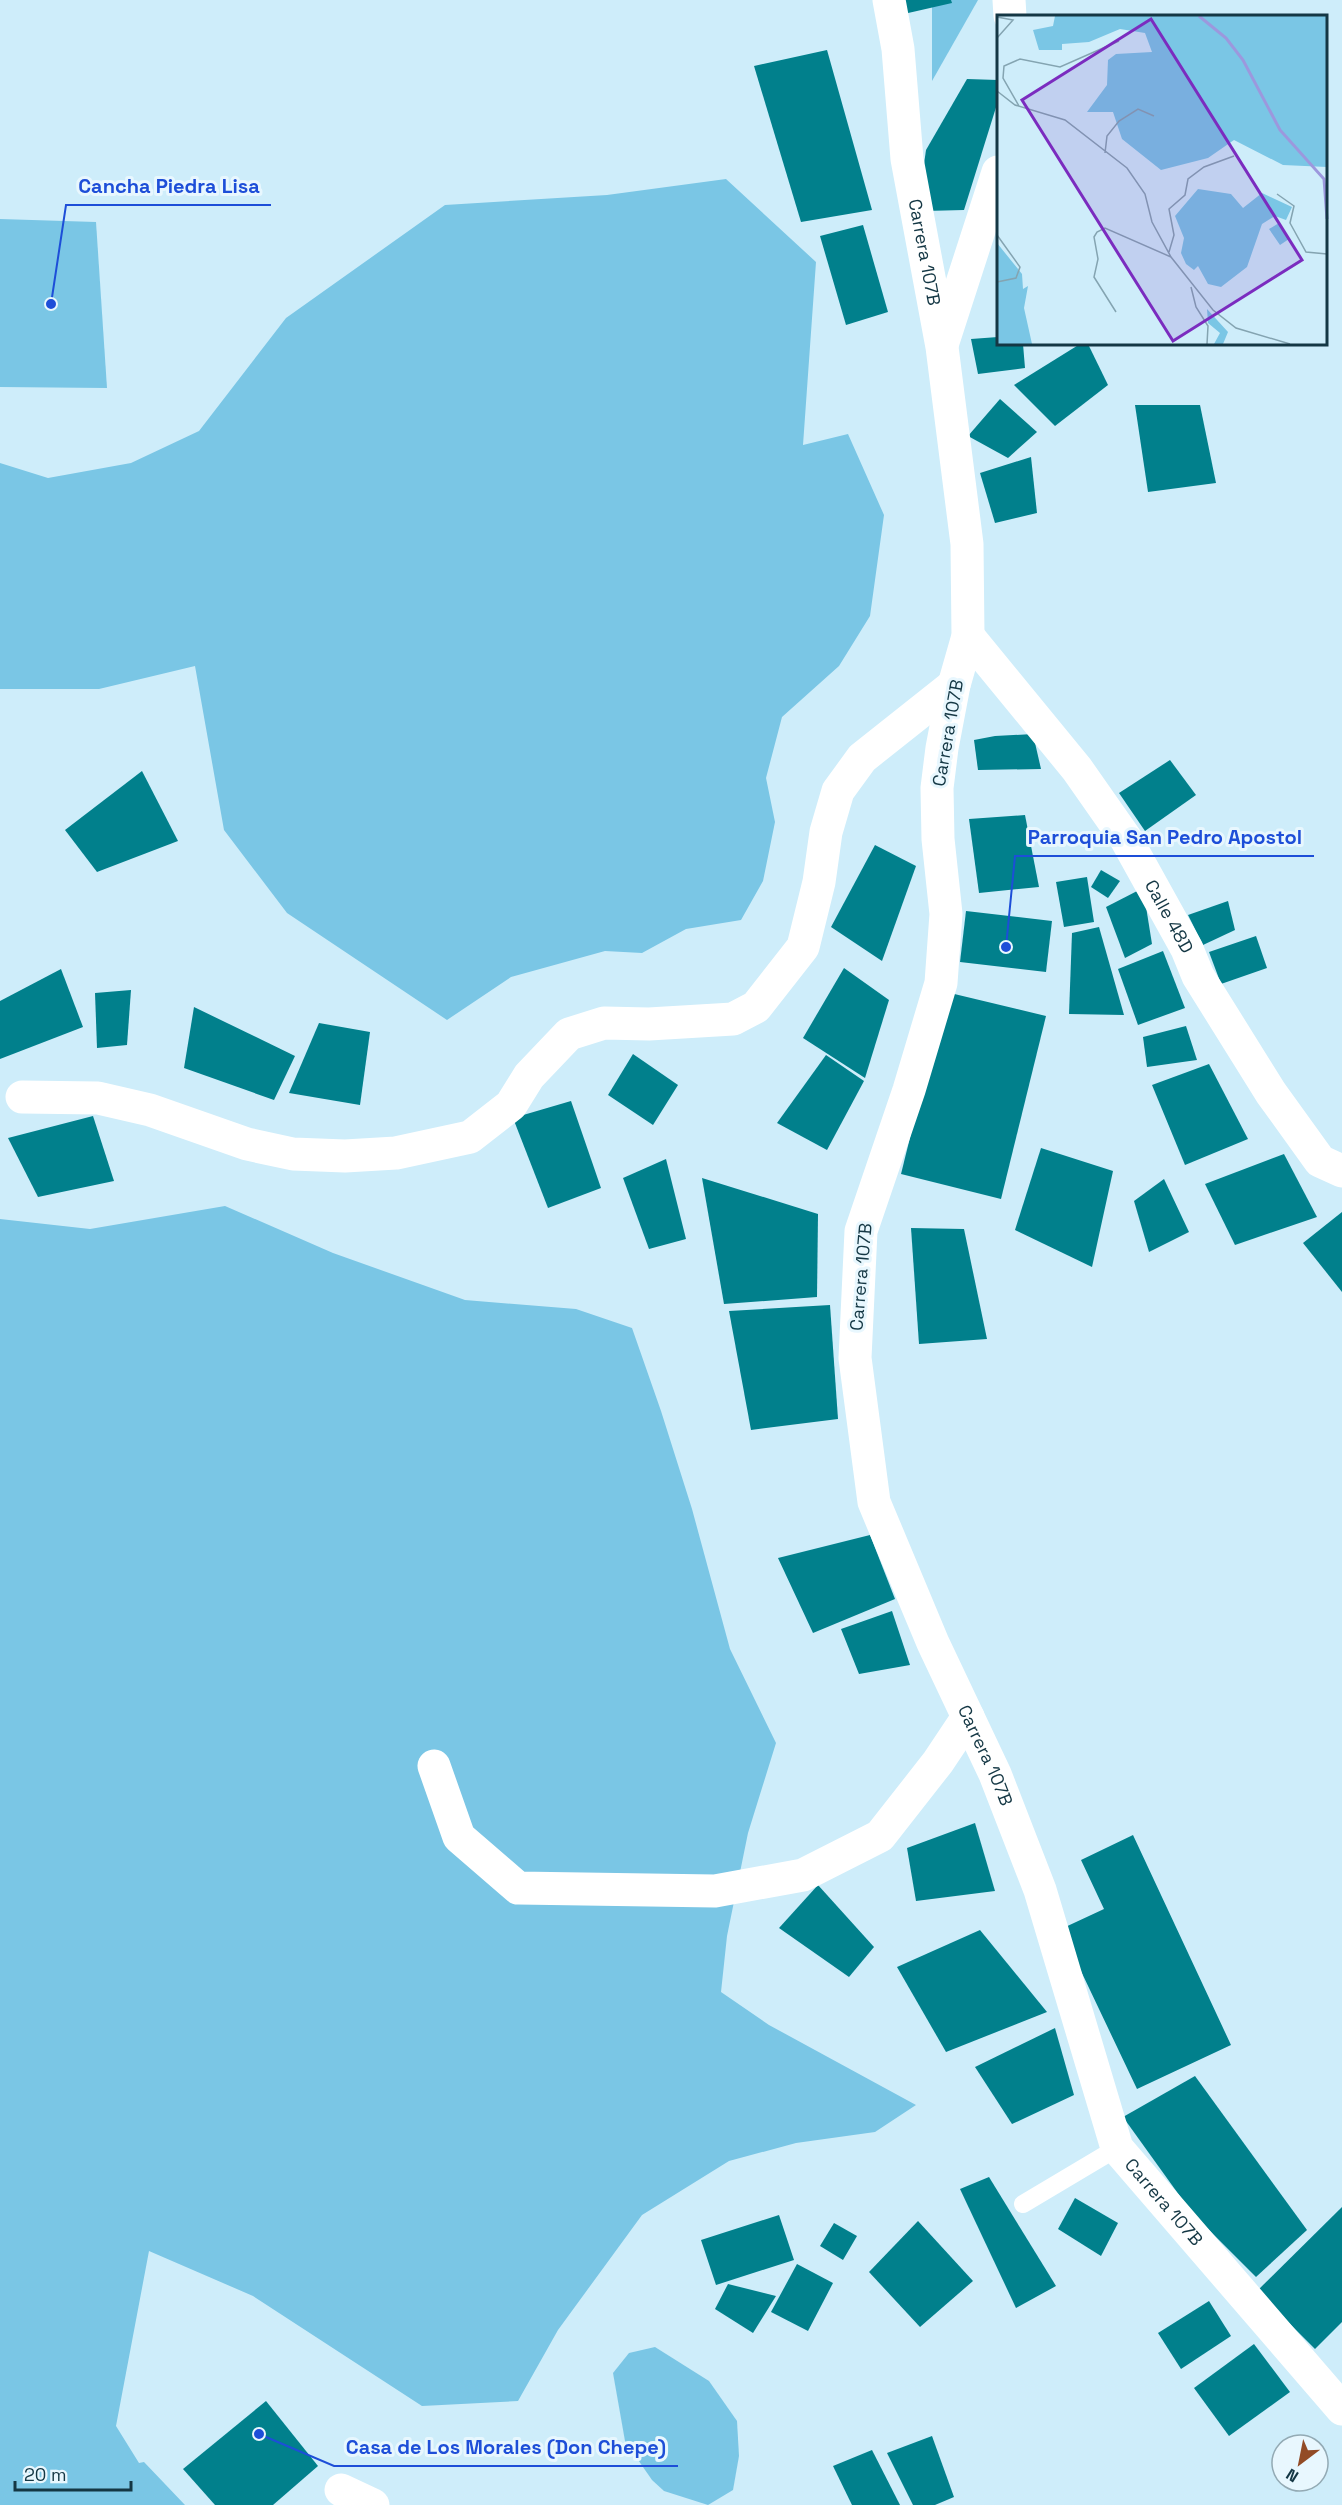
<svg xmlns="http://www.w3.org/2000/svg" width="1342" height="2505" font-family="'Space Grotesk',sans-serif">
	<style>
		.green { fill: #7ac6e5 }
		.building { fill: #01808c }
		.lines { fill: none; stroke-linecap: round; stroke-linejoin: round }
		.lane { stroke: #fff; stroke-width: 18 }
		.street { stroke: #fff; stroke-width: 33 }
		.labels { text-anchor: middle; stroke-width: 6; stroke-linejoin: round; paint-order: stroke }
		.street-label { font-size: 18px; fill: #143744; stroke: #e8f7fe }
		.inset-river { fill: none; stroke: #9c98dd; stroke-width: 3 }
		.inset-road { fill: none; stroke: #84a4b1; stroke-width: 1.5 }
		.view { fill: #7b2cbf; fill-opacity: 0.15; stroke: #7b2cbf; stroke-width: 3 }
		.inset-edge { fill: none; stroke: #143744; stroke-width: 3 }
		.leader { fill: none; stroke: #1d4ed8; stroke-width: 2 }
		.callout-dot { fill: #1d4ed8; stroke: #e8f7fe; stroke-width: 2 }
		.callout-label { font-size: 20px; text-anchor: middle; font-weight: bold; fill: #1d4ed8; stroke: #e8f7fe; stroke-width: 6; stroke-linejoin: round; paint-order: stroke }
	</style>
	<rect width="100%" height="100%" fill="#ceedfa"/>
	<g class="green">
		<path d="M932,0h46l-46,81z"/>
		<path d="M726,179l90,83 -13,183 45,-11 36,81 -14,101 -31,50 -57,51 -16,61 9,44 -12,59 -22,39 -55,9 -44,24 -37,-2 -94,26 -64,43 -160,-107 -63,-83 -29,-164 -96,23h-99v-226l48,15 83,-15 68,-32 87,-113 159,-113 162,-10z"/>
		<path d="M0,219l96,3 11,166 -107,-1z"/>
		<path d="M225,1206l108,47 132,47 111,9 56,19 29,83 31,98 38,140 46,94 -28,90 -21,103 -6,56 48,33 147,80 -41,27 -79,11 -67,18 -87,54 -84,115 -40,71 -96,5 -169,-110 -104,-45 -33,175 23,37 5,-1 41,43h-185v-1286l90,10z"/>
		<path d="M655,2347l54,34 28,40 2,35 -6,34 -25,15 -44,-14 -12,-11 -27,-39 -12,-68 16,-20z"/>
	</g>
	<g class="building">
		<path d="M894,0h57l1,3 -57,13z"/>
		<path d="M827,50l45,160 -71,12 -47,-156z"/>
		<path d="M967,79l31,1v21l-34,109 -39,1 -4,-26 5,-35z"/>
		<path d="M863,225l25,87 -42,13 -26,-89z"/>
		<path d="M998,337v7h25l2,24 -47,6 -7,-35z"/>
		<path d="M1080,344h8l20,41 -53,41 -41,-41z"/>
		<path d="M1000,399l37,33 -29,26 -40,-22z"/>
		<path d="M1135,405h65l16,78 -68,9z"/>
		<path d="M1031,457l6,56 -42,10 -15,-50z"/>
		<path d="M1033,734l8,35 -63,1 -4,-30 21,-4z"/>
		<path d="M1170,760l26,35 -51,36 -26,-38z"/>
		<path d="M142,771l36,70 -81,31 -32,-42z"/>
		<path d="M1025,815l14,72 -60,6 -10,-74z"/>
		<path d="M875,845l41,21 -34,95 -51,-34z"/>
		<path d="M1101,870l19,11 -12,17 -17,-11z"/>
		<path d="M1087,877l7,45 -30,5 -8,-45z"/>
		<path d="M1143,888l9,56 -27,14 -19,-51z"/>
		<path d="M1228,901l7,29 -32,15 -15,-30z"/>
		<path d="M966,911l86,10 -6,51 -86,-10z"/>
		<path d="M1099,927l25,88 -55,-1 3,-81z"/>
		<path d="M1256,936l11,32 -46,16 -12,-32z"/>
		<path d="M1163,951l22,57 -47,17 -20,-56z"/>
		<path d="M844,968l45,32 -24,78 -62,-40z"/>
		<path d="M61,969l22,58 -83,32v-58z"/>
		<path d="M131,990l-4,55 -30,3 -2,-55z"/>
		<path d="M946,992l100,24 -45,183 -100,-25z"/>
		<path d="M194,1007l101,49 -21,44 -90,-32z"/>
		<path d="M319,1023l51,9 -10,73 -71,-12z"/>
		<path d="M1186,1026l11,34 -50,7 -4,-30z"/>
		<path d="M633,1054l45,31 -25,40 -45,-30z"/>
		<path d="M826,1055l38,26 -37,69 -50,-27z"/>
		<path d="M1209,1064l39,75 -63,26 -33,-80z"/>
		<path d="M571,1101l30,87 -53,20 -35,-90z"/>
		<path d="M93,1116l21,65 -76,16 -30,-59z"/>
		<path d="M1041,1148l72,23 -21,96 -77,-37z"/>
		<path d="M1284,1154l33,63 -82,28 -30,-61z"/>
		<path d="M666,1159l20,80 -37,10 -26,-71z"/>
		<path d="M702,1178l116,36 -1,83 -93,7z"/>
		<path d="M1164,1179l25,53 -40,20 -15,-51z"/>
		<path d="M1342,1212v80l-39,-49z"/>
		<path d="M911,1228l53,1 23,110 -68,5z"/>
		<path d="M830,1305l8,114 -87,11 -22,-119z"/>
		<path d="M870,1535l25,64 -82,34 -35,-75z"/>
		<path d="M892,1611l18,54 -51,9 -18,-45z"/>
		<path d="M975,1823l20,68 -79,10 -9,-53z"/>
		<path d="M1133,1835l98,210 -94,44 -76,-160 43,-20 -23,-49z"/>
		<path d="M818,1885l56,62 -25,30 -70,-49z"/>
		<path d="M980,1930l67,82 -101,40 -49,-85z"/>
		<path d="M1055,2028l19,67 -62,29 -37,-57z"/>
		<path d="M1195,2076l112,154 -51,47 -64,-64 -69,-96z"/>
		<path d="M989,2177l67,109 -40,22 -56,-119z"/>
		<path d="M1075,2198l43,25 -17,33 -43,-27z"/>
		<path d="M1342,2207v115l-27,27 -58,-58z"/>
		<path d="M779,2215l15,45 -78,25 -15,-45z"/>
		<path d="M918,2221l55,60 -53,46 -51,-55z"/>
		<path d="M834,2223l23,13 -14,24 -23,-14z"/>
		<path d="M797,2264l36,19 -25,48 -37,-19z"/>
		<path d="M728,2284l48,12 -23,37 -38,-24z"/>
		<path d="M1209,2301l22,35 -50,33 -23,-36z"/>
		<path d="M1254,2344l36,48 -61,44 -35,-48z"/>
		<path d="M266,2401l52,65 -45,39h-58l-32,-36z"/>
		<path d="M932,2436l22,61 -19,8h-22l-26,-52z"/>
		<path d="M872,2450l28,55h-48l-19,-39z"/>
	</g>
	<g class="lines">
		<path class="lane" d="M1023,2204l94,-56"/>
		<g class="street">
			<path id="s1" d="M889,0l9,49 9,110 35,188 25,197 1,92 -14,49 -12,63 -5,40 1,51 8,75 -5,69 -32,107 -48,141 -6,127 19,144 59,141 62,131 45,116 77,258 225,261"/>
			<path d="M1009,0l1,16"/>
			<path d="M943,342l55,-170"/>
			<path id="s2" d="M968,636l109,133 49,70 61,110 11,27 73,117 49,68 22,10"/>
			<path d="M22,1097l76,1 52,12 97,34 46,10 52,2 51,-3 74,-16 41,-32 18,-29 40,-42 35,-11 45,1 84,-5 23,-12 47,-60 16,-65 7,-50 12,-41 24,-33 92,-73"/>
			<path d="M434,1766l25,71 59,51 197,3 88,-16 77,-39 58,-74 30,-45"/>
			<path d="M341,2490l32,15"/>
		</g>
	</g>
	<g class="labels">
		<g class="street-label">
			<text dy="6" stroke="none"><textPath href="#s1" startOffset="255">Carrera 107B</textPath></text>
			<text transform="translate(948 733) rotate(-80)" y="6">Carrera 107B</text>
			<text dy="6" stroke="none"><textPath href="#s2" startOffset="346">Calle 48D</textPath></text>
			<text transform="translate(861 1277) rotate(-85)" y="6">Carrera 107B</text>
			<text dy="6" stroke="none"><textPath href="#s1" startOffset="1803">Carrera 107B</textPath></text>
			<text dy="6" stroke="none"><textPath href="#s1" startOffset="2289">Carrera 107B</textPath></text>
		</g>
	</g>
	<g transform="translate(997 15)">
		<rect width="330" height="330" fill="#ceedfa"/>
		<path d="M58,1h272v151l-44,-2 -49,-25 -26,18 -47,12 -39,-31 -9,-27h-26l20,-27 1,-25 8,-6 36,-2 -7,-19 -25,-4 -31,13 -27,2v6h-23l-6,-20 20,-4zM201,174l33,5 12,14 19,-15 30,14 -6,13 -11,-4 -13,8 -15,43 -26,20 -13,-3 -10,-18 -4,4 -8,-6 -5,-11 3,-15 -9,-22zM282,208l10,16 -9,6 -11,-16zM0,228l25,31 1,15 5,-3 -4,22 8,36h-35zM210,294l21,23 -5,12h-9l6,-11 -12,-10z" fill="#7ac6e5"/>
		<path class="inset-river" d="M202,1l27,22 17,22 37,70 44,49 3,40"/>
		<path class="inset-road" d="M0,2l16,3 -16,18M0,76l18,14 50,15 62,48 18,26 7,28 19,35 42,53 23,18 54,16M22,91l-16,-28 1,-12 16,-7 40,8 59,-26M108,138l2,-17 12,-15 19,-12 16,7M280,179l17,12 -4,17 16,29 21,2M0,220l23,32 -4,11 -19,4M172,237l5,-17 -5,-26 16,-14 3,-16 16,-12 30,-11M194,272l5,20 12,19 -1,18M119,297l-22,-35 4,-18 -4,-22 3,-5 8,-4 66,29"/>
		<path class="view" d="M154,4l151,241 -129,81 -151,-241z"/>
		<rect width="330" height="330" class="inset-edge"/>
	</g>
	<path class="leader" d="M51 304L66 205H271M1006 947L1015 856H1314M259 2434L334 2466H678"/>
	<g class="callout-dot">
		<circle cx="51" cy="304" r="6"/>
		<circle cx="1006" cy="947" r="6"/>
		<circle cx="259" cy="2434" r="6"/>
	</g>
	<g class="callout-label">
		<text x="169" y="193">Cancha Piedra Lisa</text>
		<text x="1165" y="844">Parroquia San Pedro Apostol</text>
		<text x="506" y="2454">Casa de Los Morales (Don Chepe)</text>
	</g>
	<g transform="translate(1300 2463) rotate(212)"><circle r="28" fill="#e8f7fe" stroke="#93aab4" stroke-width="1.5"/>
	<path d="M0-4.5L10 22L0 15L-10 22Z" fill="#924b26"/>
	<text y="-9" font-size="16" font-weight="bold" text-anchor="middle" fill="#143744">N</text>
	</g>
	<path d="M15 2481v9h116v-9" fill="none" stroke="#143744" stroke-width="3"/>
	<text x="24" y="2481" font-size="18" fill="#143744" stroke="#e8f7fe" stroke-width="4.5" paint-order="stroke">20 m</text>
</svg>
